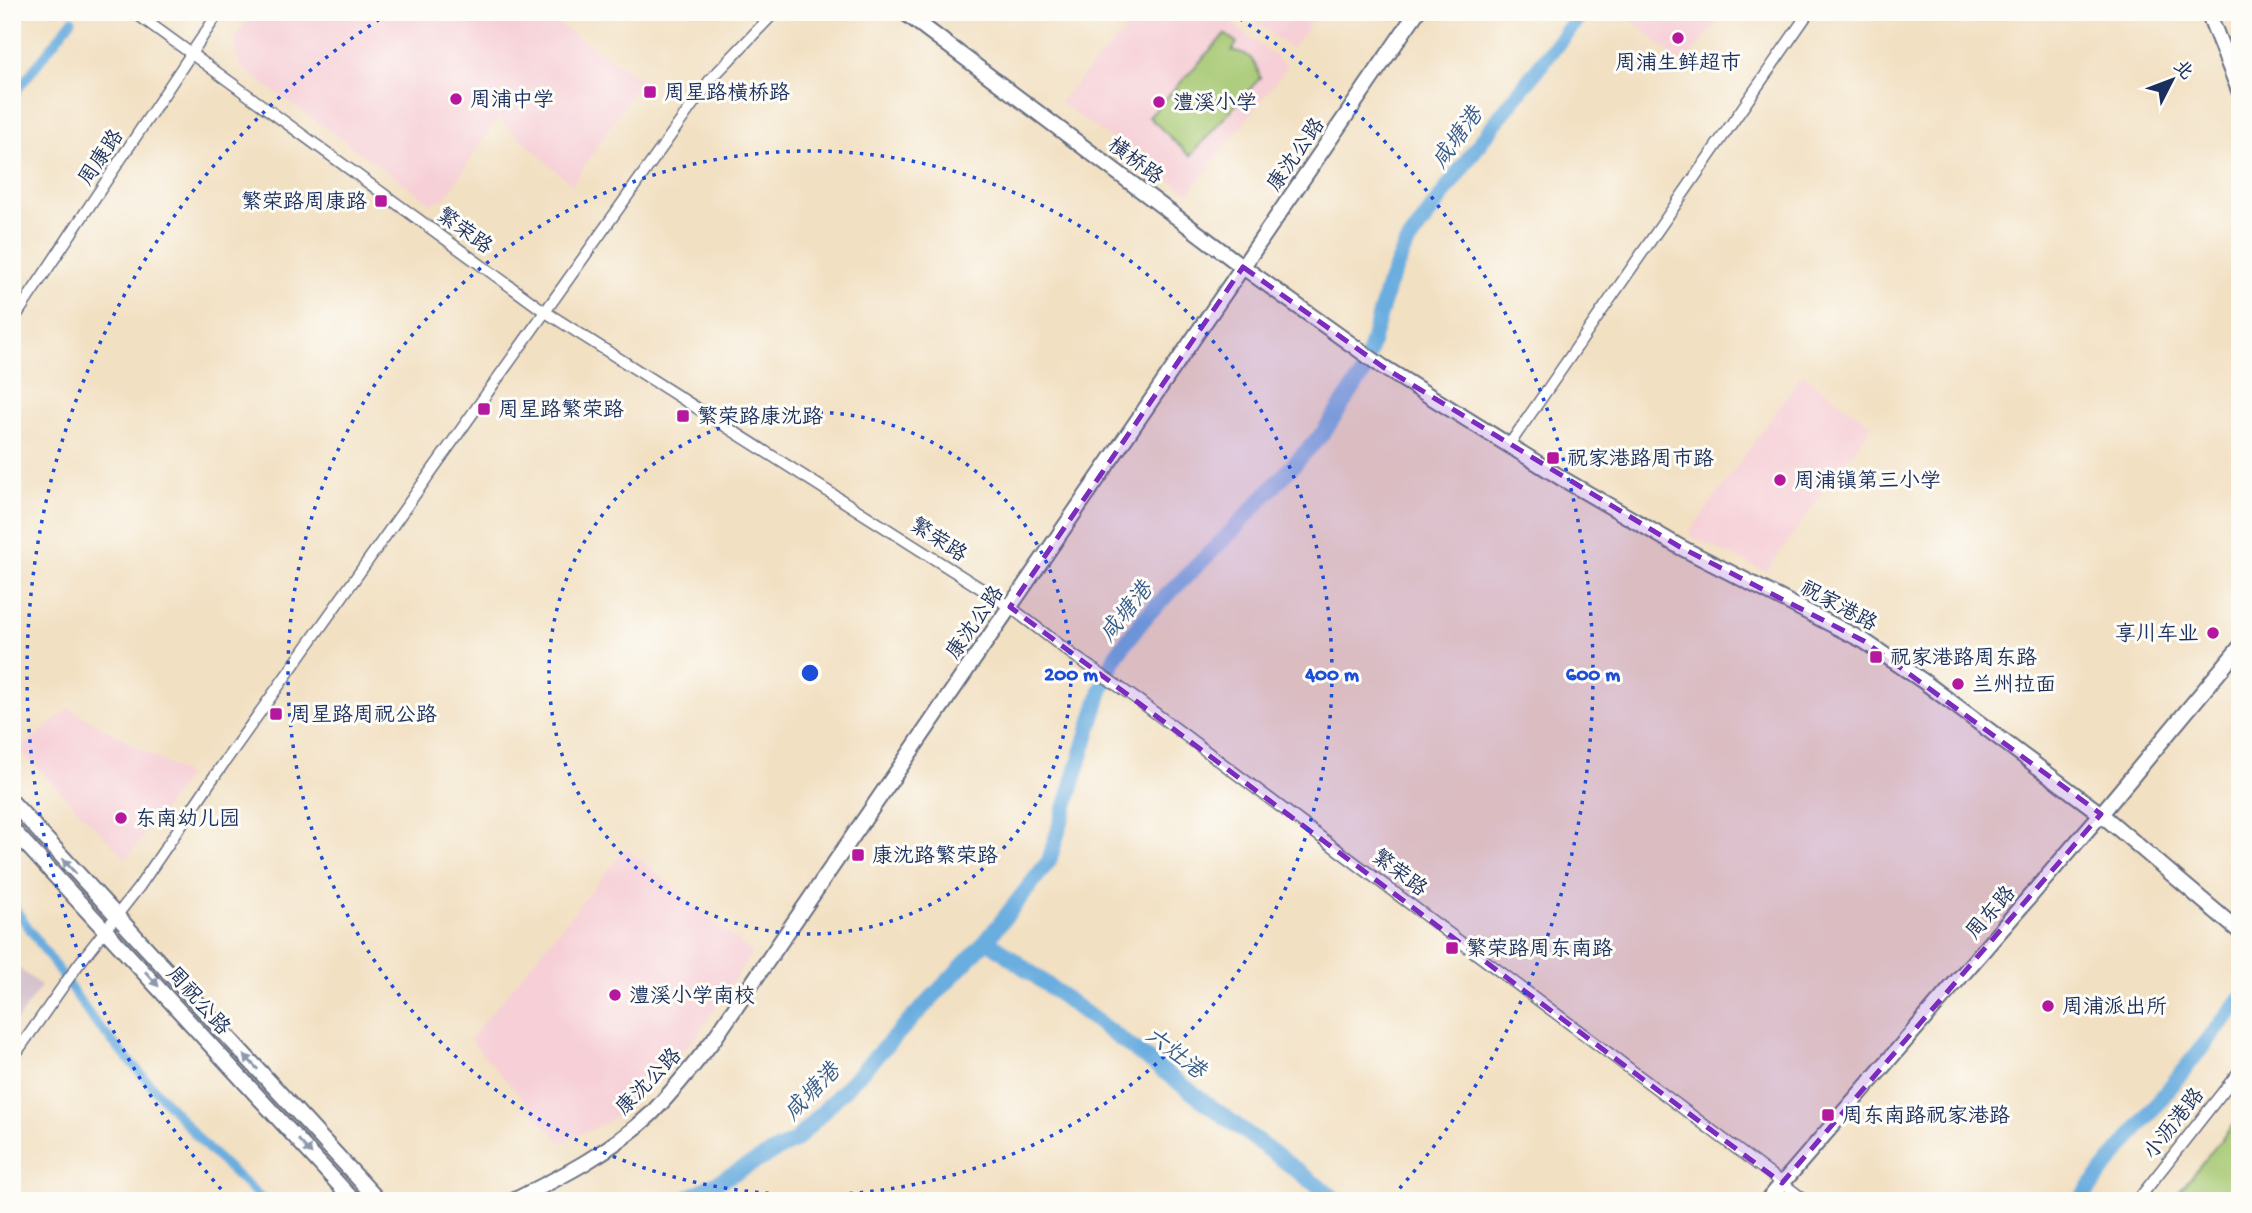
<svg xmlns="http://www.w3.org/2000/svg" width="2252" height="1213" font-family="'Gochi Hand','LXGW WenKai TC',sans-serif">
	<style>
		.built { fill: #f6cfd7 }
		.industrial { fill: #d1bdc9 }
		.green { fill: #a6c871; stroke: #607c68; stroke-width: 2 }
		.lines { fill: none; stroke-linecap: round; stroke-linejoin: round }
		.canal { stroke: #6aaddf; stroke-width: 9 }
		.river { stroke: #6aaddf; stroke-width: 16 }
		.street-casing { stroke: #666d81; stroke-width: 13 }
		.secondary-casing { stroke: #666d81; stroke-width: 18 }
		.street { stroke: #fff; stroke-width: 10 }
		.secondary { stroke: #fff; stroke-width: 14 }
		.oneway { fill: #8d97ae }
		.marked { fill: #7b2cbf; fill-opacity: 0.2; stroke: #7b2cbf; stroke-width: 5; stroke-dasharray: 14 9; stroke-linejoin: round }
		.ring { fill: none; stroke: #1d4ed8; stroke-width: 3.5; stroke-dasharray: 3.5 7 }
		.poi-dot { fill: #b5179e; stroke: #fdfcf7; stroke-width: 2.5 }
		.labels { text-anchor: middle; stroke-width: 6; stroke-linejoin: round; paint-order: stroke }
		.poi-label { font-size: 21px; fill: #1b2f5e; stroke: #fdfcf7; text-anchor: start }
		.street-label { font-size: 21px; fill: #1b2f5e; stroke: #fdfcf7 }
		.water-label { font-size: 23px; font-style: italic; fill: #375b8b; stroke: #fdfcf7 }
		.centre { fill: #1d4ed8; stroke: #fdfcf7; stroke-width: 3.5 }
		.ring-label { font-size: 21px; text-anchor: middle; font-weight: bold; fill: #1d4ed8; stroke: #fdfcf7; stroke-width: 6; stroke-linejoin: round; paint-order: stroke }
	</style>
	<rect width="100%" height="100%" fill="#fdfcf7"/>
	<filter id="ink" filterUnits="userSpaceOnUse"><feTurbulence type="fractalNoise" baseFrequency=".0143" numOctaves="2"/><feDisplacementMap in="SourceGraphic" scale="14" xChannelSelector="R" yChannelSelector="G"/><feConvolveMatrix kernelMatrix="1 2 1 2 8 2 1 2 1" color-interpolation-filters="sRGB"/></filter>
	<filter id="wash" filterUnits="userSpaceOnUse"><feTurbulence type="fractalNoise" baseFrequency=".00686" numOctaves="4" result="noise"/><feDisplacementMap in="SourceGraphic" scale="28" xChannelSelector="R" yChannelSelector="G"/><feGaussianBlur stdDeviation="1.57" result="paint"/><feColorMatrix in="noise" values="0 0 0 0 0 0 0 0 0 0 0 0 0 0 0 0 0 1.4 0 .05"/><feComposite in="paint" operator="in"/></filter>
	<g filter="url(#wash)">
		<rect width="100%" height="100%" fill="#f2e0c2"/>
		<g class="built">
			<path d="M252,12h316l-8,13 81,54 -69,106 -74,-67 -53,80 -14,5 -191,-136 -7,-26z"/>
			<path d="M1142,12h74l72,54 -99,127 -130,-91z"/>
			<path d="M1243,12h76l-28,37z"/>
			<path d="M1622,12h105l-45,52z"/>
			<path d="M1802,374l70,51 -106,147 -78,-37z"/>
			<path d="M69,708l119,68 -62,83 -106,-109z"/>
			<path d="M626,848l126,105 -56,84 -85,83 -50,23 -91,-104z"/>
		</g>
		<path class="industrial" d="M12,963l29,23 -29,41z"/>
		<g class="green">
			<path d="M1225,34l12,9 -5,8c18,1 24,11 28,27l-70,78 -41,-39z"/>
			<path d="M2240,1116v85h-68z"/>
		</g>
		<g class="lines">
			<g class="canal">
				<path d="M12,97l60,-77"/>
				<path d="M12,904l82,117 114,128 56,52"/>
			</g>
			<g class="river">
				<path d="M987,940l351,261"/>
				<path d="M682,1201l114,-61 191,-200 62,-79 52,-170 15,-36 31,-40 87,-86 89,-96 40,-59 25,-88 17,-39 79,-110 98,-125"/>
				<path d="M2079,1201l161,-201"/>
			</g>
		</g>
	</g>
	<g filter="url(#ink)">
		<g class="lines">
			<g class="street-casing">
				<g id="street">
					<path d="M134,12l410,299 466,296 63,48 65,45 668,501"/>
					<path d="M12,322l207,-310"/>
					<path d="M1509,445l300,-433"/>
					<path d="M12,1059l66,-94 61,-78 72,-106 499,-701 65,-68"/>
					<path d="M2137,1201l103,-131"/>
				</g>
			</g>
			<g class="secondary-casing">
				<g id="secondary">
					<path d="M904,12l339,255 140,100 180,112 117,68 184,94 59,40 178,133 139,118"/>
					<path d="M2208,12l32,81"/>
					<path d="M12,802l367,399"/>
					<path d="M12,829l342,372"/>
					<path d="M513,1201c48,-24 99,-50 138,-87 23,-24 43,-49 63,-75l703,-1027"/>
					<path d="M1767,1201l334,-387 139,-167"/>
				</g>
			</g>
			<use href="#street" class="street"/>
			<use href="#secondary" class="secondary"/>
		</g>
		<defs><path id="oneway-solid" d="M-6-.8H1V-3.2L6.5 0L1 3.2V.8H-6Z" transform="scale(1.75)"/></defs>
		<g class="oneway">
			<use href="#oneway-solid" transform="translate(69 866) rotate(-132)"/>
			<use href="#oneway-solid" transform="translate(152 979) rotate(48)"/>
			<use href="#oneway-solid" transform="translate(251 1062) rotate(-133)"/>
			<use href="#oneway-solid" transform="translate(305 1147) rotate(48)"/>
		</g>
	</g>
	<path class="marked" d="M1243,267l140,100 297,180 184,94 237,173 -319,369 -772,-576z"/>
	<g class="ring">
		<circle cx="810" cy="673" r="261"/>
		<circle cx="810" cy="673" r="522"/>
		<path d="M228 1197A783 783 0 0 1 389 13M1231 13A783 783 0 0 1 1392 1197"/>
	</g>
	<g class="poi-dot">
		<circle cx="1678" cy="38" r="7"/>
		<rect x="643" y="85" width="14" height="14" rx="3.5"/>
		<circle cx="456" cy="99" r="7"/>
		<circle cx="1159" cy="102" r="7"/>
		<rect x="374" y="194" width="14" height="14" rx="3.5"/>
		<rect x="477" y="402" width="14" height="14" rx="3.5"/>
		<rect x="676" y="409" width="14" height="14" rx="3.5"/>
		<rect x="1546" y="451" width="14" height="14" rx="3.5"/>
		<circle cx="1780" cy="480" r="7"/>
		<circle cx="2213" cy="633" r="7"/>
		<rect x="1869" y="650" width="14" height="14" rx="3.5"/>
		<circle cx="1958" cy="684" r="7"/>
		<rect x="269" y="707" width="14" height="14" rx="3.5"/>
		<circle cx="121" cy="818" r="7"/>
		<rect x="851" y="848" width="14" height="14" rx="3.5"/>
		<rect x="1445" y="941" width="14" height="14" rx="3.5"/>
		<circle cx="615" cy="995" r="7"/>
		<circle cx="2048" cy="1006" r="7"/>
		<rect x="1821" y="1108" width="14" height="14" rx="3.5"/>
	</g>
	<g class="labels">
		<g class="poi-label">
			<text x="1678" y="69" text-anchor="middle">周浦生鲜超市</text>
			<text x="664" y="99">周星路横桥路</text>
			<text x="470" y="106">周浦中学</text>
			<text x="1173" y="109">澧溪小学</text>
			<text x="367" y="208" text-anchor="end">繁荣路周康路</text>
			<text x="498" y="416">周星路繁荣路</text>
			<text x="697" y="423">繁荣路康沈路</text>
			<text x="1567" y="465">祝家港路周市路</text>
			<text x="1794" y="487">周浦镇第三小学</text>
			<text x="2199" y="640" text-anchor="end">享川车业</text>
			<text x="1890" y="664">祝家港路周东路</text>
			<text x="1972" y="691">兰州拉面</text>
			<text x="290" y="721">周星路周祝公路</text>
			<text x="135" y="825">东南幼儿园</text>
			<text x="872" y="862">康沈路繁荣路</text>
			<text x="1466" y="955">繁荣路周东南路</text>
			<text x="629" y="1002">澧溪小学南校</text>
			<text x="2062" y="1013">周浦派出所</text>
			<text x="1842" y="1122">周东南路祝家港路</text>
		</g>
		<g class="street-label">
			<text transform="translate(1295 154) rotate(-55)" y="7">康沈公路</text>
			<text transform="translate(100 157) rotate(-56)" y="7">周康路</text>
			<text transform="translate(1136 160) rotate(37)" y="7">横桥路</text>
			<text transform="translate(465 230) rotate(36)" y="7">繁荣路</text>
			<text transform="translate(939 539) rotate(33)" y="7">繁荣路</text>
			<text transform="translate(1839 605) rotate(28)" y="7">祝家港路</text>
			<text transform="translate(974 622) rotate(-55)" y="7">康沈公路</text>
			<text transform="translate(1400 872) rotate(37)" y="7">繁荣路</text>
			<text transform="translate(1990 912) rotate(-49)" y="7">周东路</text>
			<text transform="translate(199 1000) rotate(48)" y="7">周祝公路</text>
			<text transform="translate(648 1081) rotate(-46)" y="7">康沈公路</text>
			<text transform="translate(2173 1123) rotate(-52)" y="7">小沥港路</text>
		</g>
		<g class="water-label">
			<text transform="translate(1456 137) rotate(-54)" y="8">咸塘港</text>
			<text transform="translate(1125 611) rotate(-51)" y="8">咸塘港</text>
			<text transform="translate(1176 1052) rotate(37)" y="8">六灶港</text>
			<text transform="translate(811 1091) rotate(-46)" y="8">咸塘港</text>
		</g>
	</g>
	<circle cx="810" cy="673" r="10" class="centre"/>
	<g class="ring-label">
		<text x="1071" y="680">200 m</text>
		<text x="1332" y="680">400 m</text>
		<text x="1593" y="680">600 m</text>
	</g>
	<rect width="2252" height="1213" fill="none" stroke="#fdfcf7" stroke-width="42"/>
	<g transform="translate(2172 80) rotate(48)" stroke="#fdfcf7" stroke-width="5" paint-order="stroke">
	<path d="M0-5L12 26L0 18L-12 26Z" fill="#1b2f5e"/>
	<text y="-10" font-size="19" font-weight="bold" text-anchor="middle" fill="#1b2f5e">北</text>
	</g>
</svg>
